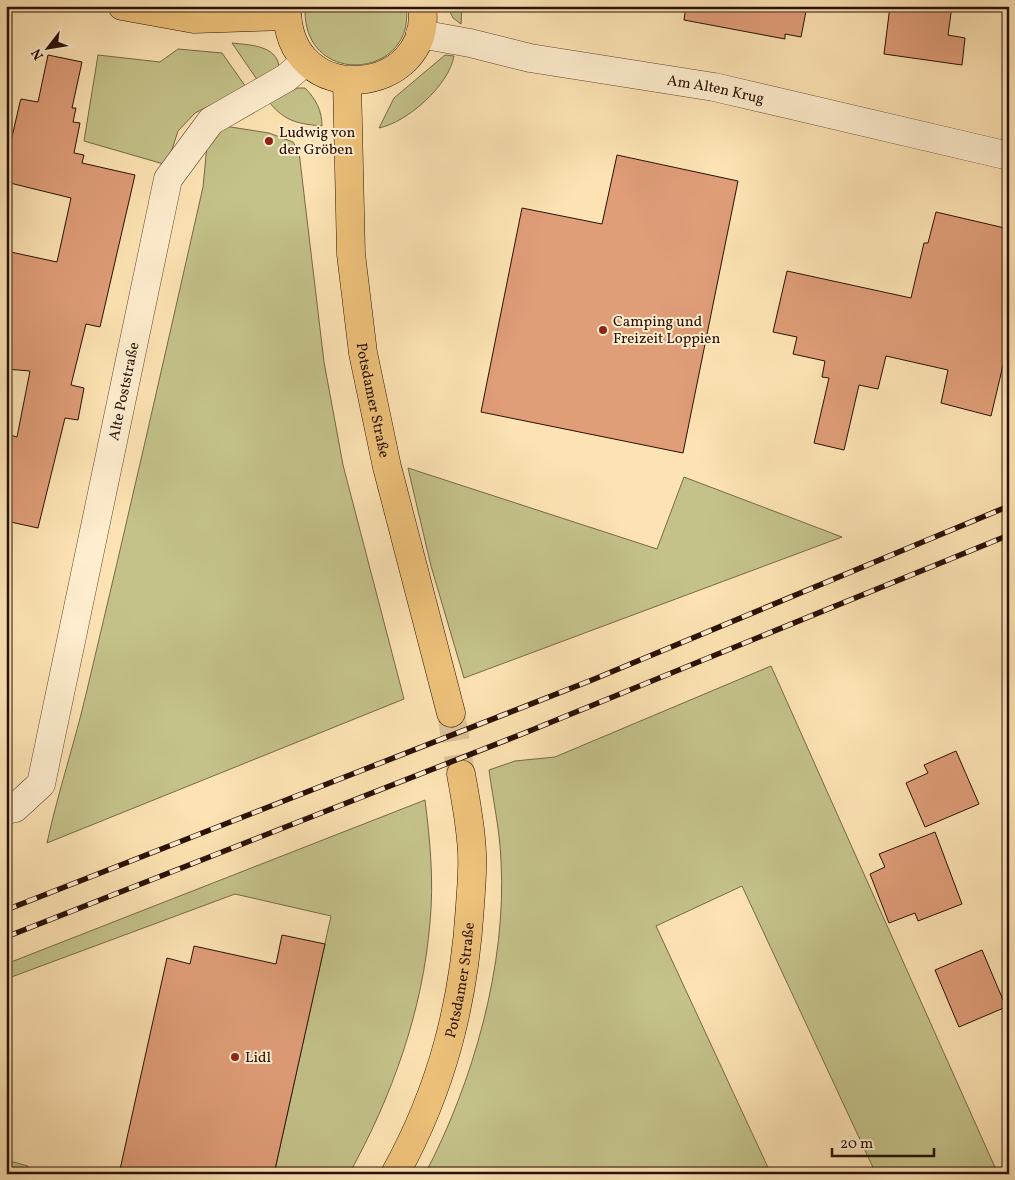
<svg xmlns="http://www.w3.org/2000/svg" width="1015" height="1180" font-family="Vollkorn,serif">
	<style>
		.green { fill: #c4c289; stroke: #766947 }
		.building { fill: #df9d78; stroke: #281005 }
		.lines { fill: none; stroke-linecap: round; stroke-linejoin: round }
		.major-tunnel { stroke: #ddc399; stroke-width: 28; stroke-dasharray: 28 14; stroke-linecap: butt }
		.minor-casing { stroke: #5d4530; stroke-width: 29 }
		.major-casing { stroke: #281005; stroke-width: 29 }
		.minor { stroke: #feedce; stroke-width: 28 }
		.major { stroke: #eec27a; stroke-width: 28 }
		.rail-casing { stroke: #281005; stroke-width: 5.5 }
		.rail { stroke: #feedce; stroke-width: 4; stroke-dasharray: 11; stroke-linecap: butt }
		.poi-dot { fill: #8f2418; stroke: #feedce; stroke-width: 2 }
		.labels { text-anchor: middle; stroke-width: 4; stroke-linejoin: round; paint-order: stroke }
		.street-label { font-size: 15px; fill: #281005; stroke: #feedce }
		.poi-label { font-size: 15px; fill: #281005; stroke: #feedce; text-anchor: start }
	</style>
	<rect width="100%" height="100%" fill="#fde3b3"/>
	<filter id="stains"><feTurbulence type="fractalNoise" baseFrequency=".004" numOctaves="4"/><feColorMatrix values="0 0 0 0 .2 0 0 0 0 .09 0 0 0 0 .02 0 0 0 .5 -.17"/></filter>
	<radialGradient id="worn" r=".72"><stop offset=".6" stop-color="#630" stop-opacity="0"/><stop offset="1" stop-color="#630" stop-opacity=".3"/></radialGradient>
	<g class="green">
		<path d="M305,6h101c11,73 -105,84 -101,0z"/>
		<path d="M447,6h15l-1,18 -8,-6z"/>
		<path d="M232,43c17,2 44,2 47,23l-5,6 -16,9z"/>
		<path d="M178,49l44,4 24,34 -51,26 -17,18 -11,34 -83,-24 14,-86 62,7z"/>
		<path d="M445,55l9,1c-5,29 -46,66 -75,72l15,-30z"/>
		<path d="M297,88h8c11,11 17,23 17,38 -22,-2 -37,-4 -52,-23z"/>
		<path d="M224,126l45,7 24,9 6,10 25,210 19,103 61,234 -357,144c11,-51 28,-101 40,-153 40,-167 78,-335 116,-503l4,-42z"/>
		<path d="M408,468l249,81 27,-72 158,60 -378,141 -33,-112z"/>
		<path d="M771,666l227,508h-122l-134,-288 -86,40 115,248h-346c48,-91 82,-210 76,-313 -1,-30 -8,-61 -12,-91l26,-9 40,-4z"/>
		<path d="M425,800c5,40 9,81 5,122 -7,88 -38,175 -81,252h-75l57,-258 -96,-22 -229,85v-15z"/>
		<path d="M6,1160l22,6 -2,8h-20z"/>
	</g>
	<g class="building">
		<path d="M686,6h121l-6,31 -16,-3v5l-101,-19z"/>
		<path d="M890,6h62l-4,29 17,3 -3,27 -78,-11z"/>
		<path d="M48,55l34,7 -10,46h4l-3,14 7,1 -6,30 10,2 -2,8 53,12 -35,152 -14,-3 -15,61 13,3 -6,32 -13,-2 -27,110 -32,-7v-87l11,3 13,-66 -24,-2v-118l51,11 14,-64 -65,-16v-19l14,-61 1,-3 17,3z"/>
		<path d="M617,155l121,26 -55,272 -202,-41 41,-204 80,16z"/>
		<path d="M936,212l73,17v111l-18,76 -50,-13 7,-33 -62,-14 -8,33 -19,-4 -15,65 -30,-7 15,-65 -7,-1 3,-16 -32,-7 4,-17 -24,-5 14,-61 124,27 13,-55h4z"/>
		<path d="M956,751l23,53 -54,23 -19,-44 22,-10 -4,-8z"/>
		<path d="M935,832l27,72 -44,17 -3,-8 -26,10 -19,-49 15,-7 -6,-13z"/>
		<path d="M282,935l43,9 -51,230h-155l48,-216 23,6 4,-18 82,18z"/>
		<path d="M982,950l24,57 -47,20 -24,-57z"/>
	</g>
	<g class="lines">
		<path class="major-tunnel" d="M451,713l10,61"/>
		<g class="minor-casing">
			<g id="minor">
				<path id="s1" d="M420,34l50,9 60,15 184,29 295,69"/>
				<path id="s2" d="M6,810l9,-2 26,-24 127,-605 43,-58 75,-43 20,-17"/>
			</g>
		</g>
		<g class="major-casing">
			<g id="major">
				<path d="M122,6l72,13 93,-3"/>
				<path d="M287,6c-2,107 148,90 135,0"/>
				<path id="s3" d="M347,81l4,173 12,99 24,114 64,246"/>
				<path id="s4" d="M395,1174c47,-85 69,-171 75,-268 1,-17 3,-35 2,-53 -1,-26 -6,-52 -11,-79"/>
			</g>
		</g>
		<use href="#minor" class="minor"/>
		<use href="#major" class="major"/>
		<g class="rail-casing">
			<g id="rail">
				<path d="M6,910l586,-230 417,-174"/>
				<path d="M6,937l521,-205 482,-197"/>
			</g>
		</g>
		<use href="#rail" class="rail"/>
	</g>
	<g class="poi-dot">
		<circle cx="269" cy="141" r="5"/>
		<circle cx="603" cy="330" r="5"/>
		<circle cx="235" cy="1057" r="5"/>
	</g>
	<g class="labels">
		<g class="street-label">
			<text dy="5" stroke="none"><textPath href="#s1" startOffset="301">Am Alten Krug</textPath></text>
			<text dy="5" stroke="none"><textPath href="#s2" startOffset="446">Alte Poststraße</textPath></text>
			<text dy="5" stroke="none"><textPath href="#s3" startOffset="321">Potsdamer Straße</textPath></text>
			<text dy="5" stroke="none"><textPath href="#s4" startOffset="206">Potsdamer Straße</textPath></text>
		</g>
		<g class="poi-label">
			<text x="279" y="137">Ludwig von<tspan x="279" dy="17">der Gröben</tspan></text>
			<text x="613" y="326">Camping und<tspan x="613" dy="17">Freizeit Loppien</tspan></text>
			<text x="245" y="1062">Lidl</text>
		</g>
	</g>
	<rect width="1015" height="1180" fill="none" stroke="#fde3b3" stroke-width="25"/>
	<rect x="8" y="8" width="1000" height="1165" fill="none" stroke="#281005" stroke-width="2.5"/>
	<rect x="12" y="12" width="990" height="1155" fill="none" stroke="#281005"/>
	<g transform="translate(48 48) rotate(239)" stroke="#feedce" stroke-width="4" paint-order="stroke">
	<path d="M0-4L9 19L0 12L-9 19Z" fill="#281005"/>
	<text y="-8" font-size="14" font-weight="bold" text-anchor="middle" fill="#281005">N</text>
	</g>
	<path d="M832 1148v8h102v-8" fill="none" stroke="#281005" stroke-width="2.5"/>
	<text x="840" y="1148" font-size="15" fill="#281005" stroke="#feedce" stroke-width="4" paint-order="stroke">20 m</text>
	<rect width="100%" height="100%" filter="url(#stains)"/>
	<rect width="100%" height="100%" fill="url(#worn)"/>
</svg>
